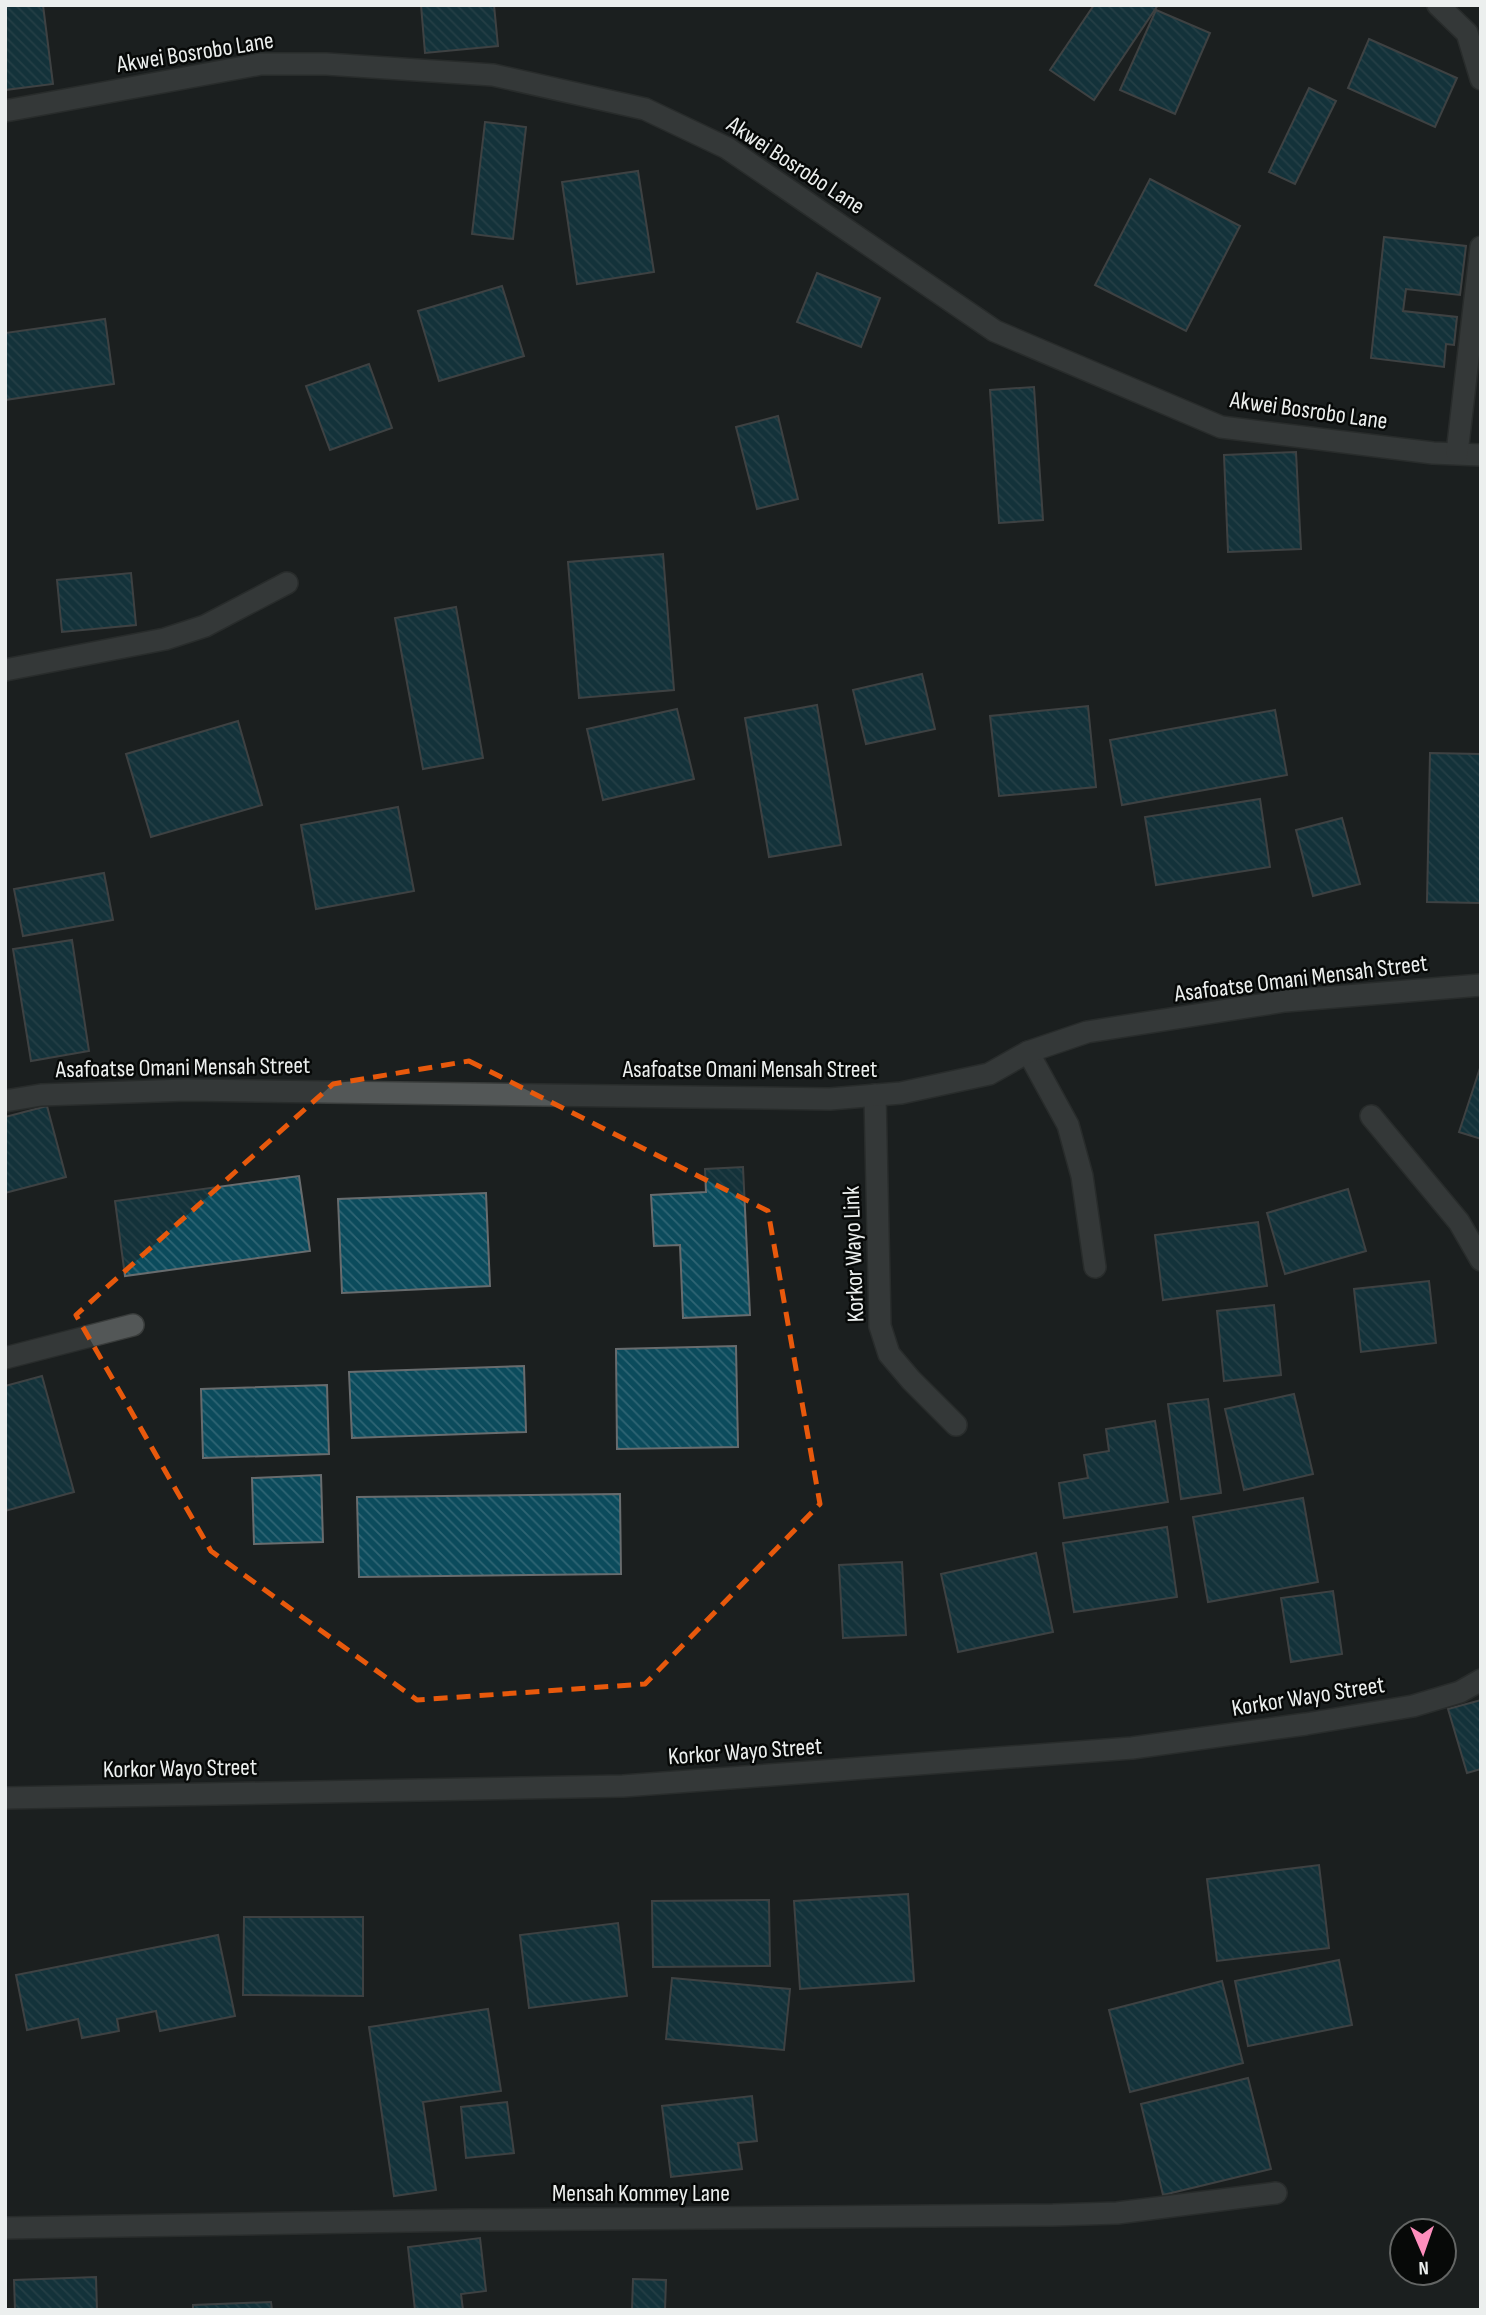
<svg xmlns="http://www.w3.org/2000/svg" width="1486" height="2315" font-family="'Sofia Sans Condensed',sans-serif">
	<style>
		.building { fill: url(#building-back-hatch); stroke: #686c6e; stroke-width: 2 }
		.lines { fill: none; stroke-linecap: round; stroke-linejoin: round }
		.lane-casing { stroke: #393c3b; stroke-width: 24 }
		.street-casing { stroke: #393c3b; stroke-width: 24 }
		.lane { stroke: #535757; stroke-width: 21 }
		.street { stroke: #535757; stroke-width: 21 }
		.marked { fill: none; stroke: #e8590c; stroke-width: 5; stroke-dasharray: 14 9; stroke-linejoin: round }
		.labels { text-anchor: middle; stroke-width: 5; stroke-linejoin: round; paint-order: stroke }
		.street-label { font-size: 24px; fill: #ecefee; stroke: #070908 }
	</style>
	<defs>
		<pattern id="building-back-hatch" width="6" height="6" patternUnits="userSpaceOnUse" patternTransform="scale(1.75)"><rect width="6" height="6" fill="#0b4b5c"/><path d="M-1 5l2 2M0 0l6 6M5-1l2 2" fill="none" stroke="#2f6574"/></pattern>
	</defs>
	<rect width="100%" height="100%" fill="#1b1f1f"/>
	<g class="building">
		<path d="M5,5h38l10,79 -48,6z"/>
		<path d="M421,5h73l4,41 -73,7z"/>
		<path d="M1094,5h64l-64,95 -44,-30z"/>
		<path d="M1156,10l54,23 -35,81 -55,-24z"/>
		<path d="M1369,39l88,39 -22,49 -87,-39z"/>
		<path d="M1309,88l27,13 -41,83 -26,-12z"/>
		<path d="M485,122l41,5 -13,112 -41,-5z"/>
		<path d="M638,171l16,101 -77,12 -15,-102z"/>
		<path d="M1150,179l90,47 -54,105 -91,-46z"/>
		<path d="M1384,237l82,9 -6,49 -54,-6 -3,22 54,6 -3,28 -8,-1 -2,23 -73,-9z"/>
		<path d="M817,273l63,25 -19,49 -64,-25z"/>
		<path d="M502,286l22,70 -85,25 -21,-70z"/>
		<path d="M105,319l9,65 -109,16v-67z"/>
		<path d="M369,364l23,64 -62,22 -24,-64z"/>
		<path d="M1034,387l9,133 -44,3 -9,-133z"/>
		<path d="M778,416l20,83 -41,10 -21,-82z"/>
		<path d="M1296,452l5,97 -73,3 -4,-97z"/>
		<path d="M663,554l11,136 -95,8 -11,-136z"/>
		<path d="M131,573l5,52 -74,7 -5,-52z"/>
		<path d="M456,607l27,151 -60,11 -28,-151z"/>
		<path d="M922,674l13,55 -69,15 -13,-54z"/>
		<path d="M817,705l24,140 -72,12 -24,-139z"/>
		<path d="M1088,706l8,81 -97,9 -9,-80z"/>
		<path d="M677,709l17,70 -91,21 -16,-71z"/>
		<path d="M1275,710l12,65 -165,30 -12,-65z"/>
		<path d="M238,721l24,84 -111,32 -25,-83z"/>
		<path d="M1430,753l51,1 -1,149 -53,-1z"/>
		<path d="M1260,799l10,68 -114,18 -11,-68z"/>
		<path d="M398,807l16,84 -98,18 -15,-84z"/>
		<path d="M1342,818l18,66 -47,12 -17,-66z"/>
		<path d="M104,873l9,47 -90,16 -9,-47z"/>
		<path d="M72,940l17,111 -58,10 -18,-112z"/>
		<path d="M1481,1065v74l-22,-7z"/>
		<path d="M47,1106l19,71 -61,16v-76z"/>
		<path d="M743,1167l7,148 -67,3 -3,-73 -26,1 -3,-51 55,-3 -1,-23z"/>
		<path d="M299,1176l11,75 -185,25 -10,-75z"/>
		<path d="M1348,1189l18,62 -81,23 -18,-61z"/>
		<path d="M486,1193l4,93 -148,7 -4,-94z"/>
		<path d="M1258,1222l9,64 -104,14 -8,-65z"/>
		<path d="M1429,1281l7,62 -75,9 -7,-63z"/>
		<path d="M1274,1305l7,70 -57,6 -7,-70z"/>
		<path d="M736,1346l2,101 -121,2 -1,-100z"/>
		<path d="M524,1366l2,66 -174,6 -3,-66z"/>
		<path d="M42,1376l32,116 -69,19v-125z"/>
		<path d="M327,1385l2,69 -126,4 -2,-69z"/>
		<path d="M1294,1394l19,80 -69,16 -19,-81z"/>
		<path d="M1208,1399l13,94 -40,6 -13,-95z"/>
		<path d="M1155,1421l13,81 -104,16 -5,-35 29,-5 -4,-23 25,-4 -3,-22z"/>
		<path d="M321,1475l2,67 -69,2 -2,-66z"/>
		<path d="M620,1494l1,80 -262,3 -2,-80z"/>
		<path d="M1303,1498l15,84 -110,20 -15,-85z"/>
		<path d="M1167,1527l10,70 -103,15 -11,-69z"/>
		<path d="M1036,1553l17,79 -95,20 -17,-78z"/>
		<path d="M902,1562l4,73 -63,3 -4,-73z"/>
		<path d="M1333,1591l9,63 -51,8 -10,-64z"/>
		<path d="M1481,1700v69l-14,4 -19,-64z"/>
		<path d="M1319,1865l10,83 -112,13 -10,-82z"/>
		<path d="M908,1894l6,87 -114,8 -6,-88z"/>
		<path d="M769,1900l1,66 -117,1 -1,-66z"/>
		<path d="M244,1917h119v79l-120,-1z"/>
		<path d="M618,1923l9,73 -98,12 -9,-73z"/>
		<path d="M218,1935l17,81 -75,15 -4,-20 -39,8 2,12 -37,7 -4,-19 -51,11 -11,-55z"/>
		<path d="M1339,1960l13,65 -104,21 -13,-65z"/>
		<path d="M672,1978l118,11 -6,61 -118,-11z"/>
		<path d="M1222,1981l21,82 -113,29 -21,-82z"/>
		<path d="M488,2009l13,82 -78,11 13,88 -42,6 -25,-169z"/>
		<path d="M1248,2078l23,91 -108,26 -22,-91z"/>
		<path d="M752,2096l5,45 -19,2 4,26 -71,8 -9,-71z"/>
		<path d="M507,2102l7,51 -48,5 -5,-51z"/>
		<path d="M480,2238l6,53 -25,3 2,16h-48l-7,-63z"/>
		<path d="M96,2277l1,33h-82l-1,-30z"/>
		<path d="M633,2279l33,1 -1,30h-33z"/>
		<path d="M271,2302l1,8h-79v-5z"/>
	</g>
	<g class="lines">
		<g class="lane-casing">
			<g id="lane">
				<path d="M1028,1052l40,73 14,51 13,91"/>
				<path d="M875,1095l5,231 9,28 22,26 45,45"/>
			</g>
		</g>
		<g class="street-casing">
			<g id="street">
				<path d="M1438,5l29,28 14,46"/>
				<path d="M5,111l256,-47h65l167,11 152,34 82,39 268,183 226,96 212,26 48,2"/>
				<path d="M1457,453l24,-206"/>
				<path d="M5,670l160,-31 40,-13 82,-43"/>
				<path d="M5,1101l36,-6 146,-5 643,9 71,-6 88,-19 39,-22 59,-20 198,-31 196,-16"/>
				<path d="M1371,1116l88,106 22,38"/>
				<path d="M5,1358l128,-33"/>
				<path d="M5,1798l618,-12 509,-38 174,-24 107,-18 47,-14 21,-12"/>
				<path d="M5,2228l463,-8 585,-5 64,-2 159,-20"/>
			</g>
		</g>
		<use href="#lane" class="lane"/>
		<use href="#street" class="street"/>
	</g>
	<path d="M0 0H1486V2315H0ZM469,1061l299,150 52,293 -175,180 -228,16 -206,-149 -135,-236 257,-231z" fill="#1b1f1f" fill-opacity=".55" fill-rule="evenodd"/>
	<path class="marked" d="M469,1061l299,150 52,293 -175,180 -228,16 -206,-149 -135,-236 257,-231z"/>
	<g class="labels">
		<g class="street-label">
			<text transform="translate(195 52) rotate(-9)" y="8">Akwei Bosrobo Lane</text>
			<text transform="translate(796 165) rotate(33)" y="8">Akwei Bosrobo Lane</text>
			<text transform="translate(1309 410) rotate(8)" y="8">Akwei Bosrobo Lane</text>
			<text transform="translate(1301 978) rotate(-7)" y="8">Asafoatse Omani Mensah Street</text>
			<text transform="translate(183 1067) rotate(-1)" y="8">Asafoatse Omani Mensah Street</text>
			<text x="750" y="1077">Asafoatse Omani Mensah Street</text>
			<text transform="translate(853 1254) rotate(-92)" y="8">Korkor Wayo Link</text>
			<text transform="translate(1308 1696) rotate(-9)" y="8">Korkor Wayo Street</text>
			<text transform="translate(745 1751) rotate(-4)" y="8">Korkor Wayo Street</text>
			<text transform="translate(180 1768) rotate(-1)" y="8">Korkor Wayo Street</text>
			<text x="641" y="2201">Mensah Kommey Lane</text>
		</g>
	</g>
	<rect width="1486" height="2315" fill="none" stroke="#ecefee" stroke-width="14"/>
	<g transform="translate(1423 2252) rotate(178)"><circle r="33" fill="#070908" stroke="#636564" stroke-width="2"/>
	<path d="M0-5L12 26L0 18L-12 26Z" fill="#fe8ebd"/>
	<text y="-10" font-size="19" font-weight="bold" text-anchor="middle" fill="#ecefee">N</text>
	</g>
</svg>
